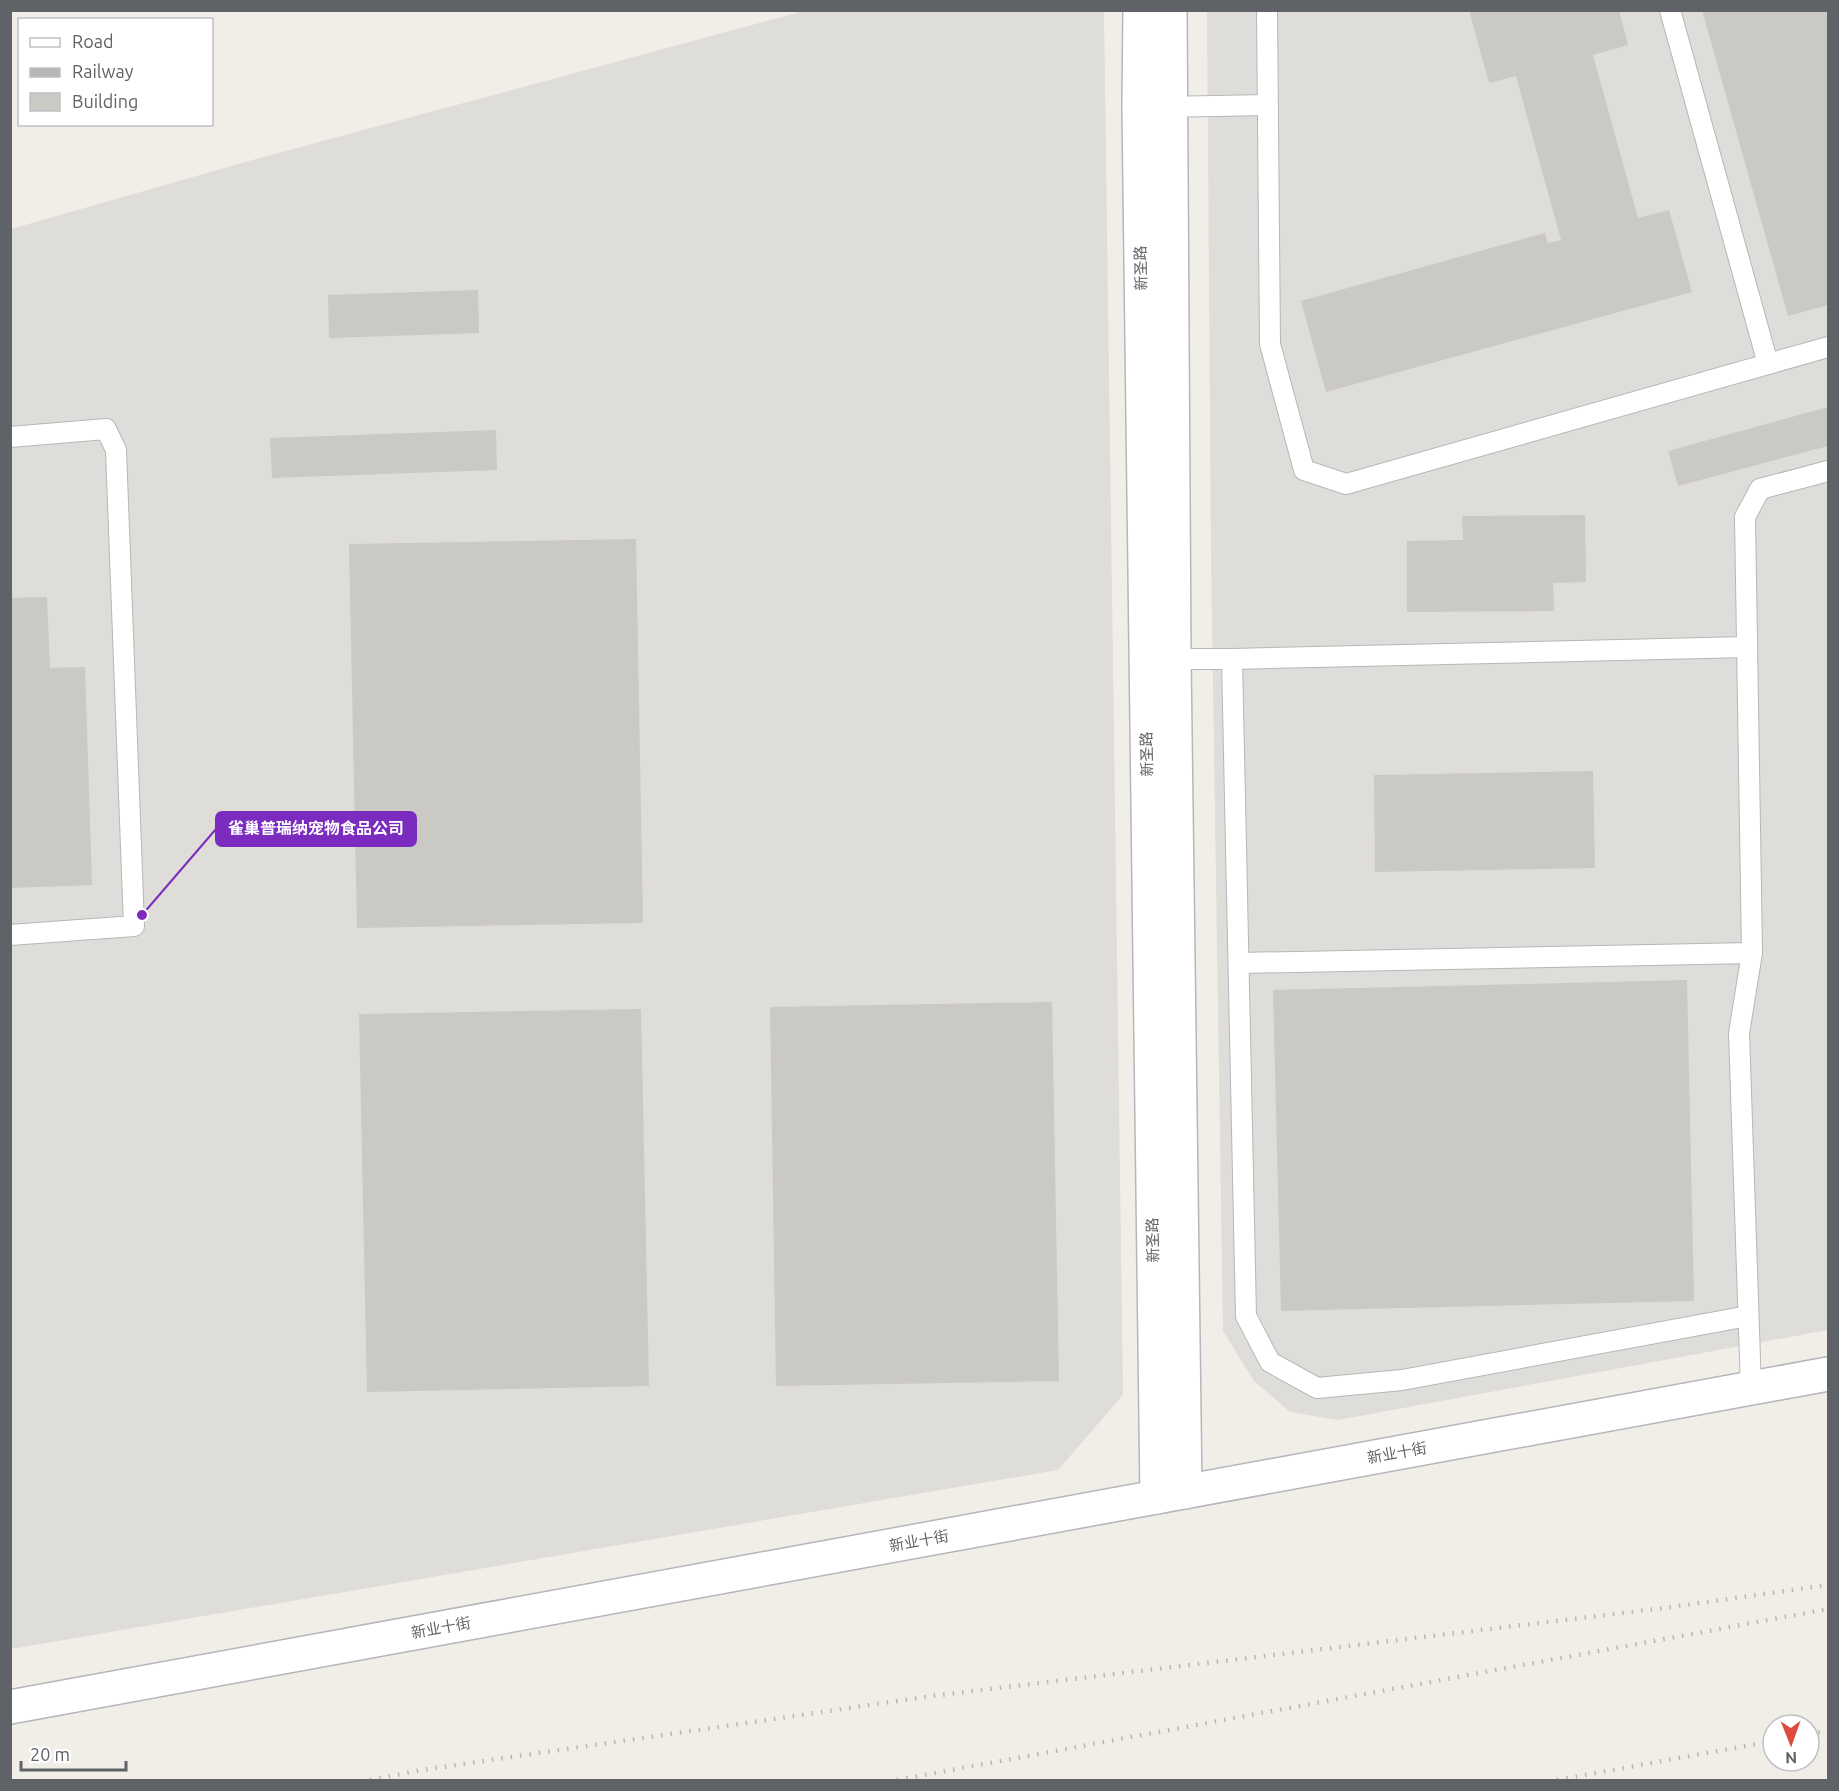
<svg xmlns="http://www.w3.org/2000/svg" width="1839" height="1791" font-family="Ubuntu,'Noto Sans SC',sans-serif">
	<style>
		.industrial { fill: #dfddd9 }
		.building { fill: #cbc9c4 }
		.lines { fill: none; stroke-linecap: round; stroke-linejoin: round }
		.service-casing { stroke: #b4b7bb; stroke-width: 22 }
		.tertiary-casing { stroke: #b4b7bb; stroke-width: 36 }
		.secondary-casing { stroke: #b4b6bb; stroke-width: 36 }
		.service { stroke: #fff; stroke-width: 20 }
		.tertiary { stroke: #fff; stroke-width: 33 }
		.secondary { stroke: #fff; stroke-width: 33 }
		.rail { stroke: #b5b6b6; stroke-width: 4.5; stroke-dasharray: 1.5 8; stroke-linecap: butt }
		.labels { text-anchor: middle; stroke-width: 6; stroke-linejoin: round; paint-order: stroke }
		.street-label { font-size: 15px; fill: #5f6266; stroke: #fff }
		.leader { fill: none; stroke: #7b2cbf; stroke-width: 2 }
		.callout-dot { fill: #7b2cbf; stroke: #fff; stroke-width: 2 }
		.callout { fill: #7b2cbf; stroke: #7b2cbf; stroke-width: 2 }
		.callout-label { font-size: 16px; text-anchor: middle; font-weight: bold; fill: #fff }
	</style>
	<rect width="100%" height="100%" fill="#f0eee7"/>
	<g class="industrial">
		<path d="M804,11h300l19,1384 -65,75 -1047,179v-1420l245,-70z"/>
		<path d="M1207,11h621v1319l-490,90 -48,-8 -36,-31 -31,-50 -12,-774z"/>
	</g>
	<g class="building">
		<path d="M1469,10h150l9,35 -35,10 45,163 31,-8 23,82 -366,100 -25,-91 244,-68 3,10 13,-3 -45,-164 -27,7z"/>
		<path d="M1702,10h126v295l-40,11z"/>
		<path d="M478,290l1,43 -150,5 -1,-43z"/>
		<path d="M1828,407v39l-150,40 -10,-35z"/>
		<path d="M496,430l1,40 -225,8 -2,-40z"/>
		<path d="M1585,515l1,67 -33,1 1,28 -147,1v-71l56,-1 -1,-24z"/>
		<path d="M636,539l7,384 -286,5 -8,-384z"/>
		<path d="M47,597l3,71 35,-1 7,218 -82,3v-290z"/>
		<path d="M1593,771l2,97 -220,4 -1,-97z"/>
		<path d="M1687,980l7,321 -413,10 -8,-321z"/>
		<path d="M1052,1002l7,379 -283,5 -6,-379z"/>
		<path d="M641,1009l8,377 -282,6 -8,-378z"/>
	</g>
	<g class="lines">
		<g class="service-casing">
			<g id="service">
				<path d="M1267,10l3,334 34,126 42,14 482,-137"/>
				<path d="M1670,10l98,354"/>
				<path d="M1162,107l106,-2"/>
				<path d="M10,437l96,-8 10,21 18,476 -124,9"/>
				<path d="M1747,647l-515,12 14,657 24,46 47,26 85,-8 346,-64"/>
				<path d="M1166,659h66"/>
				<path d="M1239,963l513,-10"/>
				<path d="M1751,1389l-12,-356 13,-80 -7,-436 15,-28 68,-18"/>
			</g>
		</g>
		<g class="tertiary-casing">
			<g id="tertiary">
				<path d="M1140,10l-1,97 18,1390"/>
				<path d="M1170,10l4,649 11,833"/>
			</g>
		</g>
		<g class="secondary-casing">
			<path id="secondary" d="M10,1707l1818,-333"/>
		</g>
		<use href="#service" class="service"/>
		<use href="#tertiary" class="tertiary"/>
		<use href="#secondary" class="secondary"/>
		<g class="rail">
			<path d="M1809,1734l19,-3"/>
			<path d="M370,1780l52,-10 510,-74 732,-88 164,-23"/>
			<path d="M897,1780l931,-171"/>
			<path d="M1557,1780l216,-39"/>
		</g>
	</g>
	<g class="labels">
		<g class="street-label">
			<text transform="translate(1141 268) rotate(-91)" y="5">新圣路</text>
			<text transform="translate(1147 754) rotate(-91)" y="5">新圣路</text>
			<text transform="translate(1153 1240) rotate(-91)" y="5">新圣路</text>
			<text transform="translate(1397 1453) rotate(-10)" y="5">新业十街</text>
			<text transform="translate(919 1541) rotate(-10)" y="5">新业十街</text>
			<text transform="translate(441 1628) rotate(-10)" y="5">新业十街</text>
		</g>
	</g>
	<path class="leader" d="M142 915L216 829"/>
	<circle class="callout-dot" cx="142" cy="915" r="6"/>
	<rect class="callout" x="216" y="812" width="200" height="34" rx="6"/>
	<g class="callout-label">
		<text x="316" y="834">雀巢普瑞纳宠物食品公司</text>
	</g>
	<rect width="1839" height="1791" fill="none" stroke="#5f6266" stroke-width="24"/>
	<rect x="18" y="18" width="195" height="108" fill="#ffffff" stroke="#bfc0c2" stroke-width="1.5"/>
	<rect x="30" y="38" width="30" height="9" fill="#ffffff" stroke="#bfc0c2" stroke-width="1.5"/>
	<text x="72" y="48" font-size="18" fill="#5f6266">Road</text>
	<rect x="30" y="68" width="30" height="9" fill="#b5b6b6" stroke="#bfc0c2" stroke-width="1.5"/>
	<text x="72" y="78" font-size="18" fill="#5f6266">Railway</text>
	<rect x="30" y="93" width="30" height="18" fill="#cbc9c4" stroke="#bfc0c2" stroke-width="1.5"/>
	<text x="72" y="108" font-size="18" fill="#5f6266">Building</text>
	<g transform="translate(1791 1743) rotate(179)"><circle r="28" fill="#ffffff" stroke="#bfc0c2" stroke-width="1.5"/>
	<path d="M0-4.5L10 22L0 15L-10 22Z" fill="#dd4b40"/>
	<text y="-9" font-size="16" font-weight="bold" text-anchor="middle" fill="#5f6266">N</text>
	</g>
	<path d="M21 1761v9h105v-9" fill="none" stroke="#5f6266" stroke-width="3"/>
	<text x="30" y="1761" font-size="18" fill="#5f6266" stroke="#ffffff" stroke-width="4.5" paint-order="stroke">20 m</text>
</svg>
